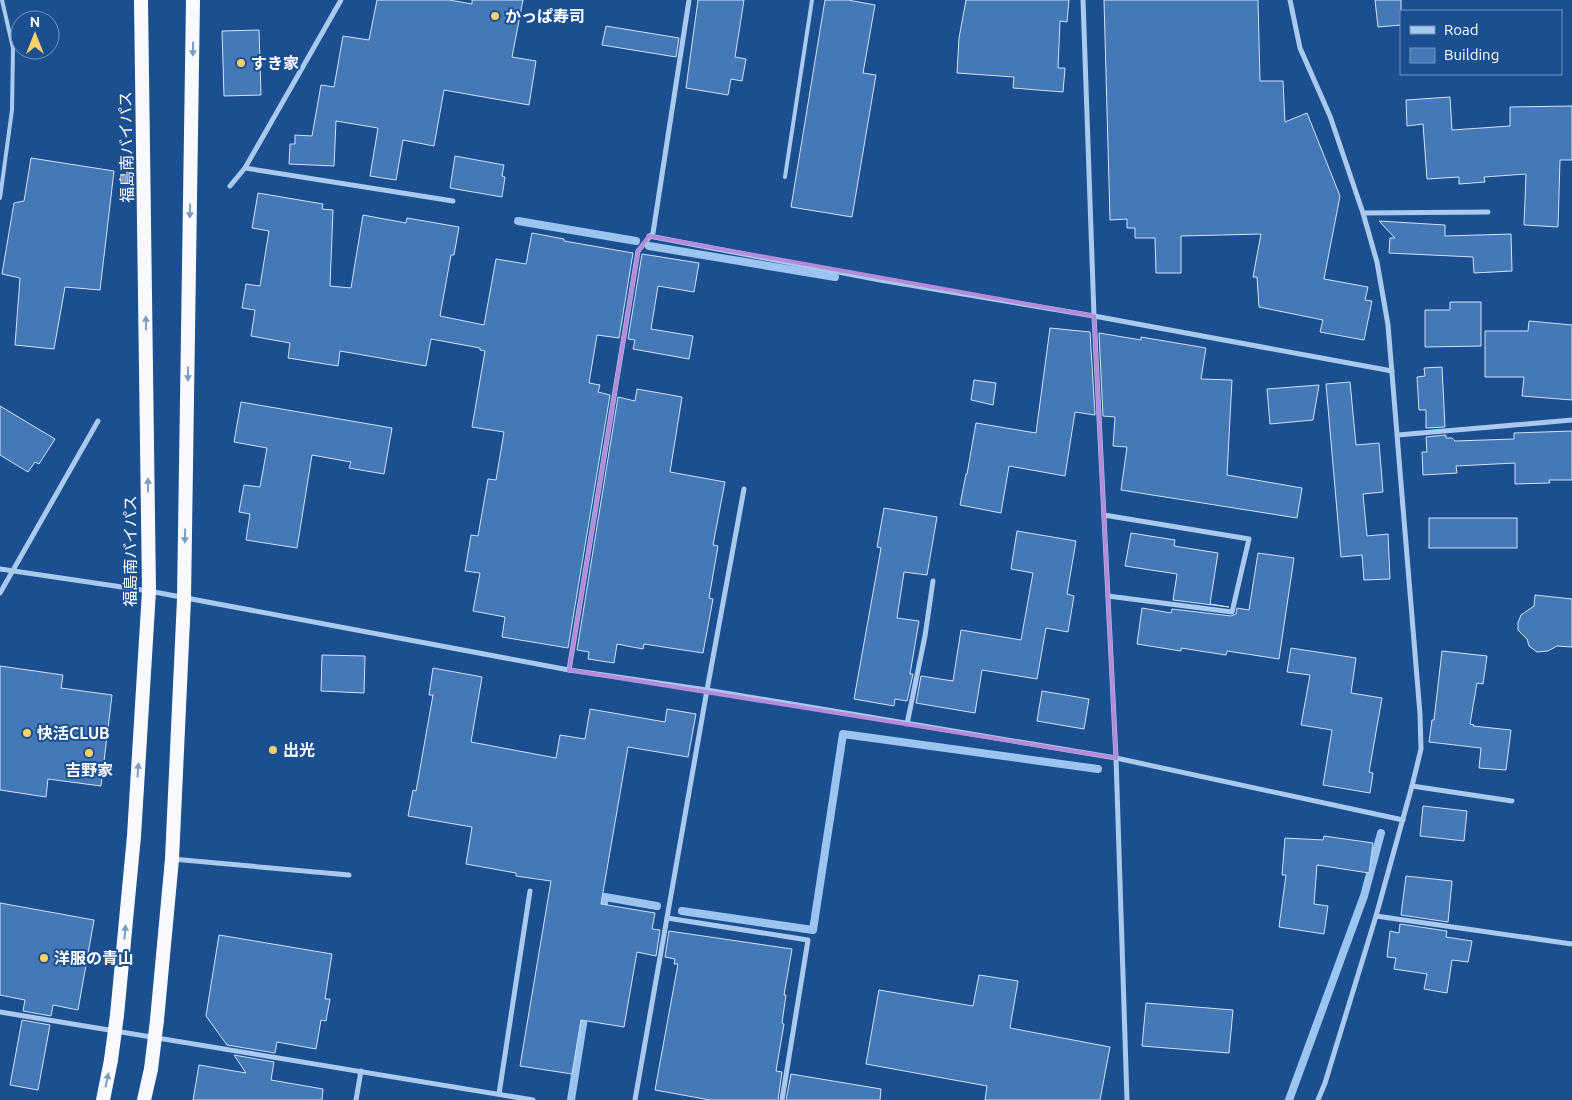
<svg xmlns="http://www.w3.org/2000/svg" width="1572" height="1100" font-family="Ubuntu,'Noto Sans JP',sans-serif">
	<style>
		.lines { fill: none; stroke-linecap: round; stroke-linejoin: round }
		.stream { stroke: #9cc4f0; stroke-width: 8 }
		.building { fill: #4478b7; stroke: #cfe3fa }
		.service { stroke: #a9c9ee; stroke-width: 4 }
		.minor { stroke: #a9c9ee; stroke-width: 5 }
		.trunk { stroke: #f8faff; stroke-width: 14 }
		.trunk-bridge { stroke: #f8faff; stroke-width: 14 }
		.oneway { fill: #7e9cc1 }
		.marked { fill: none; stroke: #b68bdc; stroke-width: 4; stroke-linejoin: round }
		.poi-dot { fill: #ffd166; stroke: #1b4f8f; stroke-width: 2 }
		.labels { text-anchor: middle; stroke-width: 4; stroke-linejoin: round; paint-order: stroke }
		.poi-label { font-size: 16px; font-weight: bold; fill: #fff; stroke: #1b4f8f; text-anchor: start }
		.street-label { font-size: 16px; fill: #fff; stroke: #1b4f8f }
	</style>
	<rect width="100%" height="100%" fill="#1b4f8f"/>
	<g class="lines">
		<g class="stream">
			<path d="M518,221l118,20"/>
			<path d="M649,246l186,31"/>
			<path d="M682,911l131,19 30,-196 255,35"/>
			<path d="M602,913l3,-16 52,9"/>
			<path d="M571,1100l14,-89"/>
			<path d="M1289,1100l75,-204 17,-63"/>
		</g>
	</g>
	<g class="building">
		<path d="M377,0h72l23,4v-4h51l-11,57 24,4 -7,44 -85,-15 -10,56 -31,-6 -7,40 -26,-4 8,-48 -42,-7 -2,45 -45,-2 1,-20h5v-9l17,1 9,-51 13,2 9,-51 26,4z"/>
		<path d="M698,0h46l-9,57 11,2 -4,22 -11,-2 -3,16 -42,-7z"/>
		<path d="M825,0h23l27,5 -12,68 13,2 -24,142 -61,-10z"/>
		<path d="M966,0h103l-2,22 -7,-1 -2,47h7l-2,24 -50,-4 1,-11 -57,-4 2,-35z"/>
		<path d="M1104,0h154l2,81h23l2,41 22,-9 33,83 -16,83 44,8 -3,13 7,1 -8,39 -44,-8 3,-12 -64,-13 -2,-30h-4l8,-43 -80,2v37h-25l-1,-35h-20v-10h-8v-9l-17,1z"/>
		<path d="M1375,0h26v25l-23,2z"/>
		<path d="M606,26l73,12 -3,19 -74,-12z"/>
		<path d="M259,30l2,65 -37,1 -2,-65z"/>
		<path d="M1450,97l2,33 58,-4v-19l62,-1v54h-12l-2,67 -34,-2 2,-51 -42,3 1,5 -26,2v-7l-32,2 -4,-55 -16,2 -1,-26z"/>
		<path d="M455,156l49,9 -2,11 3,1 -3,20 -52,-9z"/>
		<path d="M31,158l83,13 -14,119 -35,-3 -11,62 -39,-4 5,-67 -18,-4 12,-71 10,-2z"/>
		<path d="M258,193l65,11 -1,5 11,1 -3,76 21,2 12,-73 43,8 1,-5 52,9 -5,28h-3l-11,61 44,9 12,-66 30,5 6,-31 32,6v2l69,12 -14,85 -22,-3 -8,48 11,2 -2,7 12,3 -42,253 -66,-11 3,-20 -32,-6 7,-38 -15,-2 6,-36 7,1 10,-57 8,1 8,-48 -32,-5 13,-76 -5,-1v-2l-49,-9 -5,27 -86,-15 -2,15 -50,-8 2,-15 -39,-7 4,-26 -13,-2 4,-24 14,2 9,-55 -17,-3z"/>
		<path d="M1379,221l66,4v11l66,-2 1,37 -38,2 -1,-16 -84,-4 1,-15h5z"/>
		<path d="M642,254l57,9 -5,29 -36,-6 -7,43 42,7 -4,23 -56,-10 2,-9 -7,-1z"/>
		<path d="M1450,302h31v44l-56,1v-37h25z"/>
		<path d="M1529,321l43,4v75l-50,-4 2,-19h-39v-46h43z"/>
		<path d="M1050,328l40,4 5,83 -20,-3 -10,64 -56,-10 -8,47 -41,-8 6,-31h1l9,-51 60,10z"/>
		<path d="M1099,333l42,7v-3l65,11 -5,31 31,1 -5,95 75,13 -5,30 -176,-28 6,-43 -14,-1 2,-29 -12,-1z"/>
		<path d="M1442,367l3,60 -19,1v-18h-7l-2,-33 8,-1 -1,-8z"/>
		<path d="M974,380l22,3 -3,22 -22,-5z"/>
		<path d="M1350,382l6,63 23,-2 4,49 -20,2 4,42 21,-2 2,45 -26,1 -2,-25 -21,2 -15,-173z"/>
		<path d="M1319,385l-6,35 -43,4 -3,-35z"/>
		<path d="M637,389l45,8 -12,75 55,10 -12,63 5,1 -9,52 4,1 -10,54 -59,-9 -1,5 -26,-5 -3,19 -26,-4 1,-7 -12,-2 41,-253 17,4z"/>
		<path d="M241,402l151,26 -8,46 -35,-6 2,-6 -39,-7 -15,93 -51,-8 4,-26 -11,-2 5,-27 16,2 7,-39 -33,-6z"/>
		<path d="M0,406l55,33 -16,25 -4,-2 -7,10 -28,-17z"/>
		<path d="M1572,431v49h-23l1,3 -35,1v-21l-59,3 1,7 -34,2 -1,-23h5l-1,-15 20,-2v3h6l3,3 59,-2v-6z"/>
		<path d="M884,508l53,9 -10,58 -23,-3 -7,46 22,3 -9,53h3l-6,27 -12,-2 -1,7 -40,-7 27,-151 -4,-1z"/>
		<rect x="1429" y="518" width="88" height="30"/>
		<path d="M1017,531l59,10 -9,53 7,2 -6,36 -22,-4 -9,51 -55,-9 -7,43 -59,-10 5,-27 32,5 8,-51 60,10 12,-67 -22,-4z"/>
		<path d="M1131,533l44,7 -1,6 44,7 -8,51 19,3 -56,-7 4,-26 -52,-8z"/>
		<path d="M1258,553l36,5 -15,101 -52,-8 -1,4 -45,-7v3l-44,-7 5,-36 29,5 1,-4 59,7 5,-2 1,-6 12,2z"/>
		<path d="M1535,595l37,4v48l-15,-1 -9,5 -11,1 -8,-6 -2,-7 -9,-9v-7l3,-8 13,-9z"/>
		<path d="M1291,648l65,10 -5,35 31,5 -13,74 4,1 -3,20 -47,-8 9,-55 -31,-5 9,-50 -23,-3z"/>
		<path d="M1442,651l45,5 -4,28 -6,-1 -7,41 4,1 -1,1 38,4 -5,40 -27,-2 2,-20 -52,-6 3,-22h2z"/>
		<path d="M322,655l43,1 -1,37 -43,-2z"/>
		<path d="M0,666l63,9 -2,13 51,7 -11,91 -53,-7 -2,18 -46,-7z"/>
		<path d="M433,668l49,9 -11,65 85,16 4,-23 25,4 5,-30 75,13 2,-13 29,5 -8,43 -60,-10 -27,157 54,9 -3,16 8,1 -4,26 -19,-4 -13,75 -43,-7 -9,54 -52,-8 31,-185 -35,-5v-3l-50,-9 6,-37 -64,-11 5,-26 3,1 17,-96h-4z"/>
		<path d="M1042,691l47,8 -5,30 -47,-8z"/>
		<path d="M1423,806l44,5 -3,30 -44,-5z"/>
		<path d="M1324,836l49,7 -4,30 -52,-8 -3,39 14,2 -4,28 -45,-7 7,-52h-4l3,-37 38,2z"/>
		<path d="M1406,876l46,5 -4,41 -47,-7z"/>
		<path d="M0,903l94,17 -16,90 -25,-5 -2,11 -28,-5 2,-11 -25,-5z"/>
		<path d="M1400,924l47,7 -1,6 26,4 -4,21 -16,-2 -5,33 -23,-4 3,-15 -33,-5 2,-11 -9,-1 3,-26 9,2z"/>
		<path d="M669,931l123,18 -8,46h2l-4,28 2,1 -8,47 6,1 -4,28h-68l-55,-10 23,-126h-4l1,-5 -10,-2z"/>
		<path d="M219,935l113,19 -7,45h5l-4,22 -5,-1 -5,29 -39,-7 -2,11 -48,-8 -21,-29z"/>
		<path d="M979,975l39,6 -8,47 100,19 -10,53h-115l2,-14 -121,-22 13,-74 94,16z"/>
		<path d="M1146,1003l87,7 -4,43 -87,-7z"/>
		<path d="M22,1020l28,5 -12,65 -28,-5z"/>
		<path d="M234,1055l40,7 -3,18 52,9 -1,11h-129l6,-35 47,8z"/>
		<path d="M791,1074l90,15 -1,11h-94z"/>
	</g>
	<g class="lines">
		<g class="service">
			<path d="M785,177l27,-177"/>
			<path d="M0,198l12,-88 1,-62 -11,-48"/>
		</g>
		<g class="minor">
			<path d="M1083,0l11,316 22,442 11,342"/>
			<path d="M1290,0l10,48 30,68 33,97 14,49 11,63 32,389 1,35 -9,37 -36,130 -51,167 -7,17"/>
			<path d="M245,168l208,33"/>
			<path d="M230,186l15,-18 96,-168"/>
			<path d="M1363,213l125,-1"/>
			<path d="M649,236l231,44 214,36 298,55"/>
			<path d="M1398,435l174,-15"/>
			<path d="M1104,515l145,24 -17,73 -124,-16"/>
			<path d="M0,569l149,22 420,79 138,20 409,68 287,62"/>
			<path d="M0,593l98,-172"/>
			<path d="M569,670l69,-419 15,-18 36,-233"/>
			<path d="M907,724l18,-88 8,-55"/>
			<path d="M1412,786l100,15"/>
			<path d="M172,859l177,16"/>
			<path d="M1376,916l196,28"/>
			<path d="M667,918l141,22 -26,160"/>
			<path d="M0,1012l533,88"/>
			<path d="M499,1094l31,-203"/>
			<path d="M356,1100l5,-29"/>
			<path d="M635,1100l72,-410 37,-201"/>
		</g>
		<g class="trunk">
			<path d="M117,1015l17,-179 15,-245 -8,-591"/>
			<path d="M157,1020l15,-161 12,-260 9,-599"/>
			<path d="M103,1100l8,-40"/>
			<path d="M144,1100l7,-31"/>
		</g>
		<g class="trunk-bridge">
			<path d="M111,1060l6,-45"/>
			<path d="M151,1069l6,-49"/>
		</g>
	</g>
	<defs><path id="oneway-solid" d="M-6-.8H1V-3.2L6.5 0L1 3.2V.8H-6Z" transform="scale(1.25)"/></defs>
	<g class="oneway">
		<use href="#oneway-solid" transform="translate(193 49) rotate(91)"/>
		<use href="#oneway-solid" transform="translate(190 211) rotate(91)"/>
		<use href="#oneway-solid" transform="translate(146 323) rotate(-91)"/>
		<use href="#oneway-solid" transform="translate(188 374) rotate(91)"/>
		<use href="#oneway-solid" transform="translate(148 485) rotate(-91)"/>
		<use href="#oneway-solid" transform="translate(185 536) rotate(91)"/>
		<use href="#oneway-solid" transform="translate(138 770) rotate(-86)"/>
		<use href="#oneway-solid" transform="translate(125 932) rotate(-85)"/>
		<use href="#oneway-solid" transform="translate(107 1080) rotate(-78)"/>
	</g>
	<path class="marked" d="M649,236l445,80 22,442 -547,-88 69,-419z"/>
	<g class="poi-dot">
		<circle cx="495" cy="16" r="5"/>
		<circle cx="241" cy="63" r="5"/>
		<circle cx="27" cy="733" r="5"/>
		<circle cx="273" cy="750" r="5"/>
		<circle cx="89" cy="753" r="5"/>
		<circle cx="44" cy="958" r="5"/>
	</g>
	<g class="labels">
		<g class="poi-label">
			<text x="505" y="22">かっぱ寿司</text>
			<text x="251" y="69">すき家</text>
			<text x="37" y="739">快活CLUB</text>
			<text x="283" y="756">出光</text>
			<text x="89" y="776" text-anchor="middle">吉野家</text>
			<text x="54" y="964">洋服の青山</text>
		</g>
		<g class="street-label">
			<text transform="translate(126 147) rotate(-91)" y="6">福島南バイパス</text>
			<text transform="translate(130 551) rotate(-90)" y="6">福島南バイパス</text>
		</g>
	</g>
	<rect x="1400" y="10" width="162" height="65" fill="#1b4f8f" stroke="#7695bc"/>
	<rect x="1410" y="26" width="25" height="8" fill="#a9c9ee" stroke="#7695bc"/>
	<text x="1444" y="35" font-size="15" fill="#ffffff">Road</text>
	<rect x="1410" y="48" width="25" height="15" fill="#4478b7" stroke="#7695bc"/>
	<text x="1444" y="60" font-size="15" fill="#ffffff">Building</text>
	<g transform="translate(35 35)"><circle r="24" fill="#1b4f8f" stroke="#7695bc"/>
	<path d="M0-4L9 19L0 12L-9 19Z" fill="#ffd166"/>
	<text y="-8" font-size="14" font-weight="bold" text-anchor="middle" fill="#ffffff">N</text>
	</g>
</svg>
